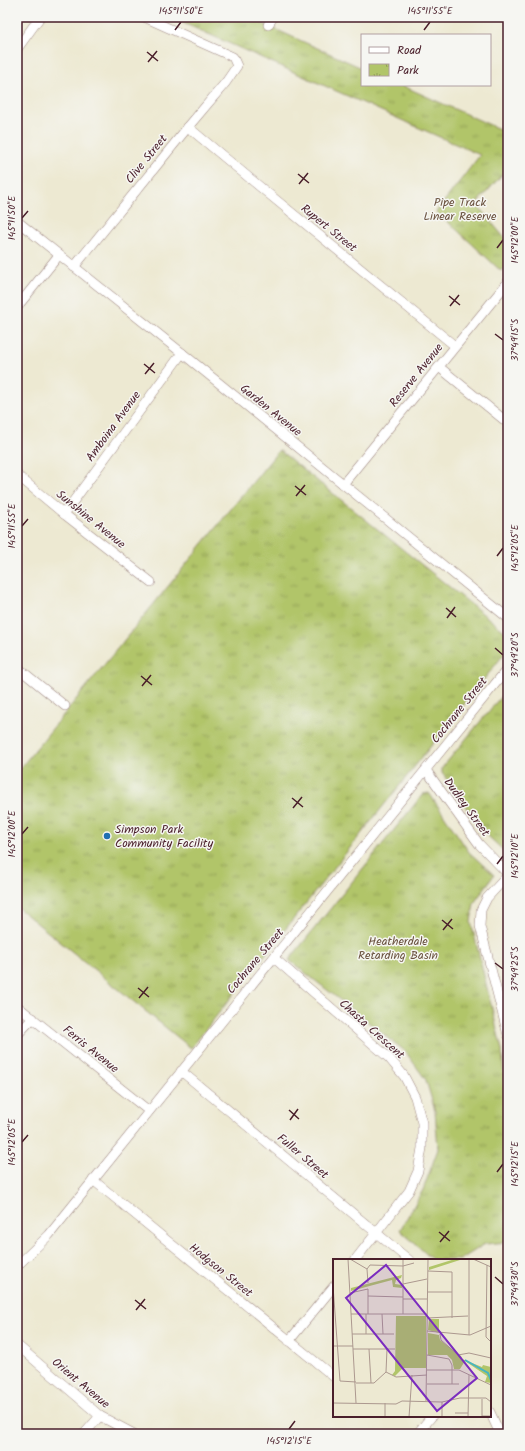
<svg xmlns="http://www.w3.org/2000/svg" width="525" height="1451" font-family="Kalam,sans-serif">
	<style>
		.park { fill: url(#park-tufts); stroke: #7e724a }
		.lines { fill: none; stroke-linecap: round; stroke-linejoin: round }
		.minor-casing { stroke: #9c847e; stroke-width: 10 }
		.minor { stroke: #fff; stroke-width: 9 }
		.ticks { fill: none; stroke: #4a1f2b; stroke-width: 1.5 }
		.poi-dot { fill: #1f6fb2; stroke: #f6f6f2; stroke-width: 1.5 }
		.labels { text-anchor: middle; stroke-width: 3; stroke-linejoin: round; paint-order: stroke }
		.street-label { font-size: 12px; fill: #4a1f2b; stroke: #f6f6f2 }
		.park-label { font-size: 12px; fill: #69513e; stroke: #f6f6f2 }
		.poi-label { font-size: 12px; fill: #4a1f2b; stroke: #f6f6f2; text-anchor: start }
		.inset-river { fill: none; stroke: #47b5c2; stroke-width: 2 }
		.inset-road { fill: none; stroke: #ac988f; stroke-width: 1 }
		.view { fill: #7b2cbf; fill-opacity: 0.15; stroke: #7b2cbf; stroke-width: 2 }
		.inset-edge { fill: none; stroke: #4a1f2b; stroke-width: 2 }
		.neatline { fill: none; stroke: #4a1f2b; stroke-width: 1.5 }
		.ticks-label { font-size: 10px; text-anchor: middle; fill: #4a1f2b }
	</style>
	<defs>
		<pattern id="park-tufts" width="24" height="20" patternUnits="userSpaceOnUse"><rect width="24" height="20" fill="#b1c569"/><path d="M3 7l-1-3M5 7V3M7 7l1-3M15 17l-1-3M17 17v-4M19 17l1-3" fill="none" stroke="#929f57"/></pattern>
	</defs>
	<rect width="100%" height="100%" fill="#f6f6f2"/>
	<filter id="ink" filterUnits="userSpaceOnUse"><feTurbulence type="fractalNoise" baseFrequency=".025" numOctaves="2"/><feDisplacementMap in="SourceGraphic" scale="8" xChannelSelector="R" yChannelSelector="G"/><feConvolveMatrix kernelMatrix="1 2 1 2 8 2 1 2 1" color-interpolation-filters="sRGB"/></filter>
	<filter id="wash" filterUnits="userSpaceOnUse"><feTurbulence type="fractalNoise" baseFrequency=".012" numOctaves="4" result="noise"/><feDisplacementMap in="SourceGraphic" scale="16" xChannelSelector="R" yChannelSelector="G"/><feGaussianBlur stdDeviation="0.9" result="paint"/><feColorMatrix in="noise" values="0 0 0 0 0 0 0 0 0 0 0 0 0 0 0 0 0 1.4 0 .05"/><feComposite in="paint" operator="in"/></filter>
	<g filter="url(#wash)">
		<rect width="100%" height="100%" fill="#ede9d2"/>
		<g class="park">
			<path d="M170,17h78l114,51v17h39l107,48v35l-32,36 32,38v20l-7,9 -44,-41 -21,-18 44,-57z"/>
			<path d="M279,450l229,184v15l-317,399 -174,-141v-135z"/>
			<path d="M508,688v163l-2,2 -20,-19 -44,-61v-5z"/>
			<path d="M429,793l40,59 25,23 -20,28 -3,19 31,128 6,82v110l-23,2 -25,16h-27l-33,-30 23,-40 15,-41 -3,-38 -9,-31 -21,-29 -116,-91 134,-166z"/>
		</g>
	</g>
	<g filter="url(#ink)">
		<g class="lines">
			<g class="minor-casing">
				<g id="minor">
					<path d="M268,25l5,-8"/>
					<path d="M17,49l23,-32"/>
					<path d="M188,127l71,59 196,160"/>
					<path d="M17,221l165,132 326,265"/>
					<path d="M74,267l114,-140 38,-45 11,-16 -4,-9 -89,-40"/>
					<path d="M17,307l42,-52"/>
					<path d="M439,367l69,56"/>
					<path d="M17,475l47,39 87,68"/>
					<path d="M343,484l165,-202"/>
					<path d="M64,514l118,-161"/>
					<path d="M17,667l48,39"/>
					<path d="M426,770l53,74 29,30"/>
					<path d="M508,875l-21,23 -6,12 -1,16 28,109"/>
					<path d="M274,958l115,100 15,18 11,21 7,26v25l-4,23 -9,20 -54,69"/>
					<path d="M17,1006l132,105"/>
					<path d="M17,1035l16,-17"/>
					<path d="M181,1071l228,189"/>
					<path d="M93,1180l241,197"/>
					<path d="M17,1266l32,-31 459,-567"/>
					<path d="M289,1341l45,-55"/>
					<path d="M17,1345l83,71 34,18"/>
					<path d="M490,1412l10,22"/>
					<path d="M84,1434l16,-18"/>
					<path d="M417,1434l15,-18"/>
				</g>
			</g>
			<use href="#minor" class="minor"/>
		</g>
	</g>
	<path class="ticks" d="M175,30l6,-8M424,30l6,-8M147,52l11,9M148,62l9,-11M298,174l11,9M299,184l9,-11M22,218l6,-7M497,248l6,-8M449,296l11,9M450,306l9,-11M495,334l8,6M144,364l11,9M145,374l9,-11M295,486l11,9M296,496l9,-11M22,526l6,-7M497,556l6,-8M446,608l10,9M447,618l8,-11M495,648l8,7M141,676l11,9M142,686l9,-11M292,798l11,9M293,808l9,-11M22,834l6,-7M497,864l6,-8M442,920l11,9M443,930l9,-11M495,963l8,6M138,988l11,9M139,998l9,-11M289,1110l10,9M290,1120l8,-11M22,1142l6,-7M497,1172l6,-8M439,1232l11,9M440,1242l9,-11M495,1277l8,7M135,1300l11,9M136,1310l9,-11M289,1429l6,-8"/>
	<circle class="poi-dot" cx="107" cy="836" r="4"/>
	<g class="labels">
		<g class="street-label">
			<text transform="translate(146 159) rotate(-51)" y="4">Clive Street</text>
			<text transform="translate(329 228) rotate(39)" y="4">Rupert Street</text>
			<text transform="translate(416 375) rotate(-51)" y="4">Reserve Avenue</text>
			<text transform="translate(271 410) rotate(39)" y="4">Garden Avenue</text>
			<text transform="translate(113 426) rotate(-54)" y="4">Amboina Avenue</text>
			<text transform="translate(91 519) rotate(39)" y="4">Sunshine Avenue</text>
			<text transform="translate(459 710) rotate(-51)" y="4">Cochrane Street</text>
			<text transform="translate(467 807) rotate(54)" y="4">Dudley Street</text>
			<text transform="translate(255 961) rotate(-50)" y="4">Cochrane Street</text>
			<text transform="translate(372 1029) rotate(42)" y="4">Chasta Crescent</text>
			<text transform="translate(91 1049) rotate(39)" y="4">Ferris Avenue</text>
			<text transform="translate(303 1156) rotate(40)" y="4">Fuller Street</text>
			<text transform="translate(221 1270) rotate(39)" y="4">Hodgson Street</text>
			<text transform="translate(81 1383) rotate(40)" y="4">Orient Avenue</text>
		</g>
		<g class="park-label">
			<text x="460" y="206">Pipe Track<tspan x="460" dy="14">Linear Reserve</tspan></text>
			<text x="398" y="945">Heatherdale<tspan x="398" dy="14">Retarding Basin</tspan></text>
		</g>
		<g class="poi-label">
			<text x="115" y="833">Simpson Park<tspan x="115" dy="14">Community Facility</tspan></text>
		</g>
	</g>
	<g transform="translate(333 1259)">
		<rect width="158" height="158" fill="#ede9d2"/>
		<path d="M122,0h8l-34,11v-3zM69,16l-1,3 -5,2 -1,4 7,1v3l-9,-1 -1,-7 -41,11v-3zM63,57h30v52h-23l-8,8 -3,-1 3,-4zM96,60h10v14l-11,-3zM95,74l11,2 1,5 21,16 1,3 20,8 1,-2 8,2v16l-6,-1 2,-6 -3,-2 -19,-13 -5,8h-6l-2,-9 -5,-5h-19z" fill="#b1c569"/>
		<path class="inset-river" d="M132,101l23,13 3,7"/>
		<path class="inset-road" d="M15,0l8,144M17,0l17,10M140,0l18,8M154,6l-1,72 5,5M34,10l3,-4 33,1 11,-3M34,10l1,14M95,12l24,1v46M70,25l24,-5M0,27l7,95 16,1M94,33h25M17,34l18,-4v25M35,37l35,1M70,40h24M18,55h76M33,55v20M49,55l1,20M70,55v-55M94,59l41,-2M94,72l43,4 21,-9M19,75h42M107,75l1,6 17,15 11,-2 22,5M136,76v-76M0,87h20M20,90h42M36,90l2,34M94,96l22,4 3,6v19M94,111h32l32,15M53,113l10,5 31,-2M23,124h18l12,-11 1,-23M94,125h32M149,140v17h9M93,142l2,-142M0,144l63,1 6,-3 40,1 18,-4h26l5,4M122,154h13M52,158v-14M76,158l3,-42M109,158v-15M135,158l1,-42"/>
		<path class="view" d="M53,6l91,113 -40,33 -91,-113z"/>
		<rect width="158" height="158" class="inset-edge"/>
	</g>
	<rect width="525" height="1451" fill="none" stroke="#f6f6f2" stroke-width="44"/>
	<rect x="361" y="34" width="130" height="52" fill="#f6f6f2" stroke="#b1a0a2"/>
	<rect x="369" y="47" width="20" height="6" fill="#ffffff" stroke="#b1a0a2"/>
	<text x="397" y="54" font-size="12" fill="#4a1f2b">Road</text>
	<rect x="369" y="64" width="20" height="12" fill="url(#park-tufts)" stroke="#b1a0a2"/>
	<text x="397" y="74" font-size="12" fill="#4a1f2b">Park</text>
	<rect x="22" y="22" width="481" height="1407" class="neatline"/>
	<g class="ticks-label">
		<text x="181" y="14">145°11'50"E</text>
		<text x="430" y="14">145°11'55"E</text>
		<text transform="translate(11 218) rotate(-90)" y="4">145°11'50"E</text>
		<text transform="translate(514 240) rotate(-90)" y="4">145°12'00"E</text>
		<text transform="translate(514 340) rotate(-90)" y="4">37°49'15"S</text>
		<text transform="translate(11 526) rotate(-90)" y="4">145°11'55"E</text>
		<text transform="translate(514 548) rotate(-90)" y="4">145°12'05"E</text>
		<text transform="translate(514 655) rotate(-90)" y="4">37°49'20"S</text>
		<text transform="translate(11 834) rotate(-90)" y="4">145°12'00"E</text>
		<text transform="translate(514 856) rotate(-90)" y="4">145°12'10"E</text>
		<text transform="translate(514 969) rotate(-90)" y="4">37°49'25"S</text>
		<text transform="translate(11 1142) rotate(-90)" y="4">145°12'05"E</text>
		<text transform="translate(514 1164) rotate(-90)" y="4">145°12'15"E</text>
		<text transform="translate(514 1284) rotate(-90)" y="4">37°49'30"S</text>
		<text x="289" y="1444">145°12'15"E</text>
	</g>
</svg>
